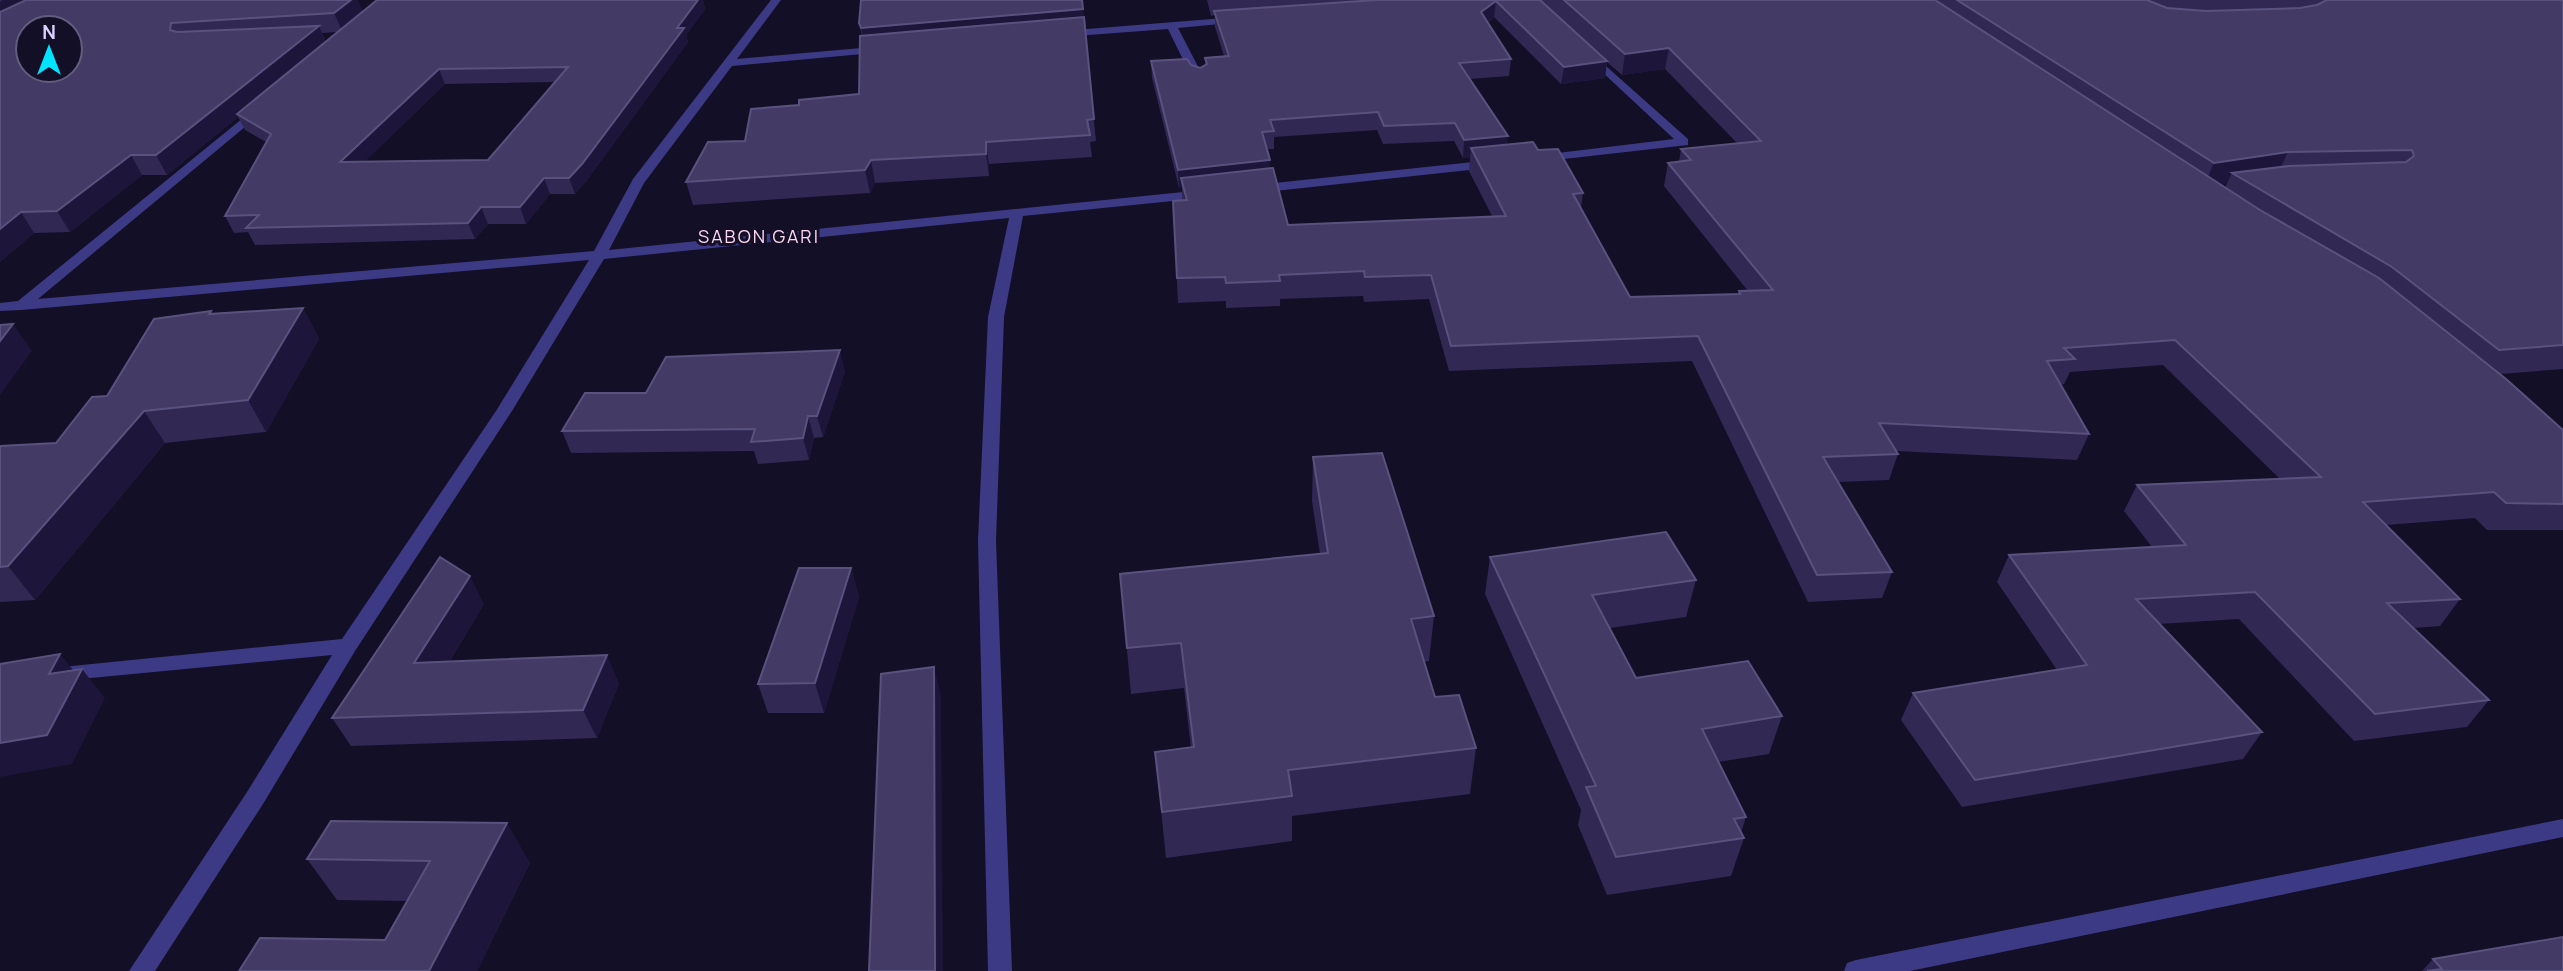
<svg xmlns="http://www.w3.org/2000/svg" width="2563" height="971" font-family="Manrope,sans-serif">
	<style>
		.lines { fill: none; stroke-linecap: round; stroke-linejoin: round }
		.minor { fill: #3d3a85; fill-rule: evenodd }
		.wall { fill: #312854; fill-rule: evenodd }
		.shaded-wall { fill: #1d163a }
		.building { fill: #433a66; stroke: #5a527e; stroke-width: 2; fill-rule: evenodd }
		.labels { text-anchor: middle; stroke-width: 6; stroke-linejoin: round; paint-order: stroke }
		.far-neighbourhood-label { font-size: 18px; letter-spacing: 2px; fill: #ffd6f0; stroke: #130f26 }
	</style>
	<rect width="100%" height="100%" fill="#130f26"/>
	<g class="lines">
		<g class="minor">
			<path d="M771,0h10l-44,59 147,-13 6,3 -6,3 -152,14 -88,117 -35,67 594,-60 7,4 -7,4 -180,18 -19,101 -8,224 16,430h-24l-10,-430 10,-224 21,-99 -405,41 -92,152 -157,240 -92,153 -108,167h-26l118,-179 85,-137 -273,26 -7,-3 -3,-5 3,-5 290,-29 154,-228 93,-151 -568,50 -21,1v-8l18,-2 241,-196 4,1v6l-225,187 556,-48 39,-72z"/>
			<path d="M1237,17l5,3 -1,2 -63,6 27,52 -6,3 -6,-3 -25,-51 -106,8 -5,-3 5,-3z"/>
			<path d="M1589,51l99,88v6l-151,17v-6l4,-1 133,-16 -89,-83 -2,-2z"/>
			<path d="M1492,160l6,4 -1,3 -241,26 -7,-4 7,-4z"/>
			<path d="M2563,819v18l-653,134h-66l3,-8 9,-3z"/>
		</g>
	</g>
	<g class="wall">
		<path d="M0,0l363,11 14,-11h326l2,9 -19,26 2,7 -101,138 -12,14h-25l-24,30h-38l-13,15 -220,6 -7,-13 -14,1 -9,-17 41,-74 -21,-12 -7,-13 -71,58h-25l-72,57 -36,1 -34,29zM338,32l-12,10 -4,-9zM555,82l-67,78 -124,2 81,-78z"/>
		<path d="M1082,0l14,141 -6,1 2,15 -103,7v12l-114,7 -5,10 -177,12 -7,-23 59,-41 54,-36 60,-11 3,-58 -3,-13z"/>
		<path d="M1207,0h728l3,2v-2h625v369l-62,5 62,56v100h-76l-12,-12 -89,7 74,74 -20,27 -27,2 76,72 -22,27 -113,14 -115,-122 -80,5 103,108 -19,27 -281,48 -61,-87 12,-27 144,-23 -60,-88 12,-27 143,-8 -28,-36 13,-26 143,-6 -117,-114 -93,7 -6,12 -3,1 28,49 -12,26 -181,-9 2,3 -9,26 -51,2 54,90 -10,26 -74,4 -116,-241 -243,10 -20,-72 -65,3 -1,-6 -83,3v7l-54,2v-7l-48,2 -5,-102 9,-1v-12h-3l-27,-110 -1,-17 40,4 9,3 5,-3v-7l19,-2 -9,-29v-12l-4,1zM1494,17l67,67 44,-6 2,-16 15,13 43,-6 72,74 -56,6 -2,13 -11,1 -4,23 84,105h-9l-1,3 -108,3 -49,-89 2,-15 -45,-43 -31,-5 -37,-66 39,-3 2,-17 -23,-36zM1377,130l6,14 71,-3 9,17h7l-1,13 23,45 -204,9 -18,-56v-9l-3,-11h7v-12zM2227,183l-2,5 -6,-4z"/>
		<path d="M303,308l16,31 -53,93 -101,11 -130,157 -35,2v-156l56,-3 155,-132 2,3z"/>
		<path d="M845,371l-22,66 -9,1 -5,22 -51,4 -4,-13 -183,2 -9,-22 84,-38z"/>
		<path d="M1313,457l121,159 -5,45 -5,1 11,35 41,51 -6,46 -178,22v25l-126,17 -11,-106 36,-4 -7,-60 -53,6 -11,-120 200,-20 -8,-53z"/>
		<path d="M1490,557l206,23 -10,37 -76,11 26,50 146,38 -13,38 -51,8 28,55 -5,16 3,5 -13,38 -124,19 -29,-70 3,-15 -96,-216z"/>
		<path d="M851,568l8,29 -35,116h-56l-10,-29z"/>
		<path d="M484,604l-35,58 170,21 -22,55 -246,8 -19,-28z"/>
		<path d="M307,859l223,4 -53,108h-238l146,-31 23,-39 -71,-1z"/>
		<path d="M2433,959l130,12h-141z"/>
	</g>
	<g class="shaded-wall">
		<path d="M3,0h45l-48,25v-23z"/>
		<path d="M351,0h7l6,13 -22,18 -8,-18z"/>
		<path d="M698,0h5l2,9 -19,26 2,7 -101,138 -12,14 -6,-16 108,-150z"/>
		<path d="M1496,1l-2,16 -14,12 1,-17z"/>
		<path d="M1083,9l2,17 -220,19 -4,-17z"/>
		<path d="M319,26l8,18 -90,70 1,3 -71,58 -11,-20z"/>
		<path d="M1669,48l-4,21 -43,6 3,-21z"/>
		<path d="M1607,61l-2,17 -44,6 3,-17z"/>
		<path d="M439,69l6,15 -98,95 -7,-17z"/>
		<path d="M1508,136l-2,18 -35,-6 -1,10h-7l1,-18z"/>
		<path d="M986,142l3,22v12l-3,-22z"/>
		<path d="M2288,152l-11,23 -45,-2 -5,10 -23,3 10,-23z"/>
		<path d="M131,155l11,20 -72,57 -13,-21z"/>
		<path d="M871,160l4,23 -5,10 -5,-23z"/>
		<path d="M1270,160v18h-89l1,10h-3l-1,-18z"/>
		<path d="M544,178l6,16 -24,30 -6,-17z"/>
		<path d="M481,207l7,17 -13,15 -7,-16z"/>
		<path d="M21,212l13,21 -34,29v-33z"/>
		<path d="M303,308l16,31 -53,93 -18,-32z"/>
		<path d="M13,324l19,27 -32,44v-54z"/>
		<path d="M840,350l5,21 -22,66 -6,-21z"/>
		<path d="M144,411l21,32 -130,157 -27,-34z"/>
		<path d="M808,416l6,22 -5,22 -6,-22z"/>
		<path d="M851,568l8,29 -35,116 -9,-30z"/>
		<path d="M470,576l14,28 -53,87 -17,-28z"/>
		<path d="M60,654l18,22 4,-7 23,29 -33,66 -72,13v-34l49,-69z"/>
		<path d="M607,655l12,28 -22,55 -14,-28z"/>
		<path d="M934,667l7,29 2,275h-8z"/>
		<path d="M507,823l23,40 -53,108h-48z"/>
	</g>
	<g class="building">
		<path d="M26,0h325l-17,13 -163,10 -1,7 7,2 142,-6 -163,129h-25l-74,56 -36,1 -21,17v-217zM28,28h42v42h-42z"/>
		<path d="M377,0h321l-21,28h7l-102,136 -13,14h-25l-24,29h-39l-13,16 -222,5 13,-13 -34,1 46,-82 -34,-20zM568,67l-80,93 -148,2 99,-93z"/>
		<path d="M861,0h221l1,9 -222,19 -2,-5z"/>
		<path d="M1376,0h164l67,61 -43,6 -68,-66 -15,11 30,47 -52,4 49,73 -44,4 -9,-17 -71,3 -6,-14 -108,8 4,11 -12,1 8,28 -92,10 -27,-109 36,-2 4,6 9,3 7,-4 -2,-6 24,-2 -15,-45z"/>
		<path d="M1564,0h371l325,210 119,68 127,101 57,51v74l-57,-1 -12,-11 -131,10 97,97 -73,4 102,97 -114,14 -120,-122 -119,7 126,133 -287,48 -62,-87 174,-28 -78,-110 177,-10 -49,-60 184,-8 -146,-137 -111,8 11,11 -28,2 42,73 -210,-11 19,31 -75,3 69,115 -75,3 -119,-239 -247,10 -20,-71 -66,2 -1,-6 -85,4 1,6 -54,2 -1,-6 -48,1 -4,-77 14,-1 -6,-22 92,-10 15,57 218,-9 -35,-68 62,-6 5,8 20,-1 25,44 -10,1 57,103 110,-3 -1,-3 34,-1 -105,-127 23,-3 -10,-11 80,-8 -92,-93 -44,6z"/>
		<path d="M1957,0h190l20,8 39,3 94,-3 17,-3 10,-5h236v345l-64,5 -107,-83 -160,-94 57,-7 117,-4 8,-6 -2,-6 -124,2 -74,11z"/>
		<path d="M1084,17l10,102 -7,1 3,15 -104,7v12l-115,6 -6,10 -179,12 22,-40 37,-1 6,-32 48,-4v-5l60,-6 1,-58z"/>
		<path d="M303,308l-55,92 -104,11 -136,155 -8,1v-121l56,-3 36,-46 15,-1 47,-77 57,-8 -2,3z"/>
		<path d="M13,324l-13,17v-16z"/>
		<path d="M840,350l-23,66h-9l-5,22 -52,4 4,-13 -193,2 23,-38h61l20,-36z"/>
		<path d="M1382,453l52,163 -23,3 24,78 24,-2 17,53 -188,22 4,26 -130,16 -7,-60 39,-5 -13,-104 -54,5 -7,-74 208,-21 -15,-96z"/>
		<path d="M1666,532l30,48 -104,15 44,83 112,-17 34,55 -80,13 44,88 -12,2 10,19 -128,19 -30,-70 10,-1 -106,-229z"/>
		<path d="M440,557l30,19 -56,87 193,-8 -24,55 -251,8z"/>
		<path d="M799,568h52l-36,115 -57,1z"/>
		<path d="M60,654l-11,20 33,-5 -35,66 -47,8v-79z"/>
		<path d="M934,667l1,304h-66l12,-297z"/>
		<path d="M331,821l176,2 -78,148h-190l21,-33 125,2 45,-79 -123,-2z"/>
		<path d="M2563,937v34h-136l15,-2 -9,-10z"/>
	</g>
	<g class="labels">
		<g class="far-neighbourhood-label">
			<text x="759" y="243">SABON GARI</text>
		</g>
	</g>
	<g transform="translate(49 49)"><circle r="33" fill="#130f26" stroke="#625e7d" stroke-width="2"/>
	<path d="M0-5L12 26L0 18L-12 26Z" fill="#00e5ff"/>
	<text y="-10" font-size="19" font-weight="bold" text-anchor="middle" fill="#d9d4ff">N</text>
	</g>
</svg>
